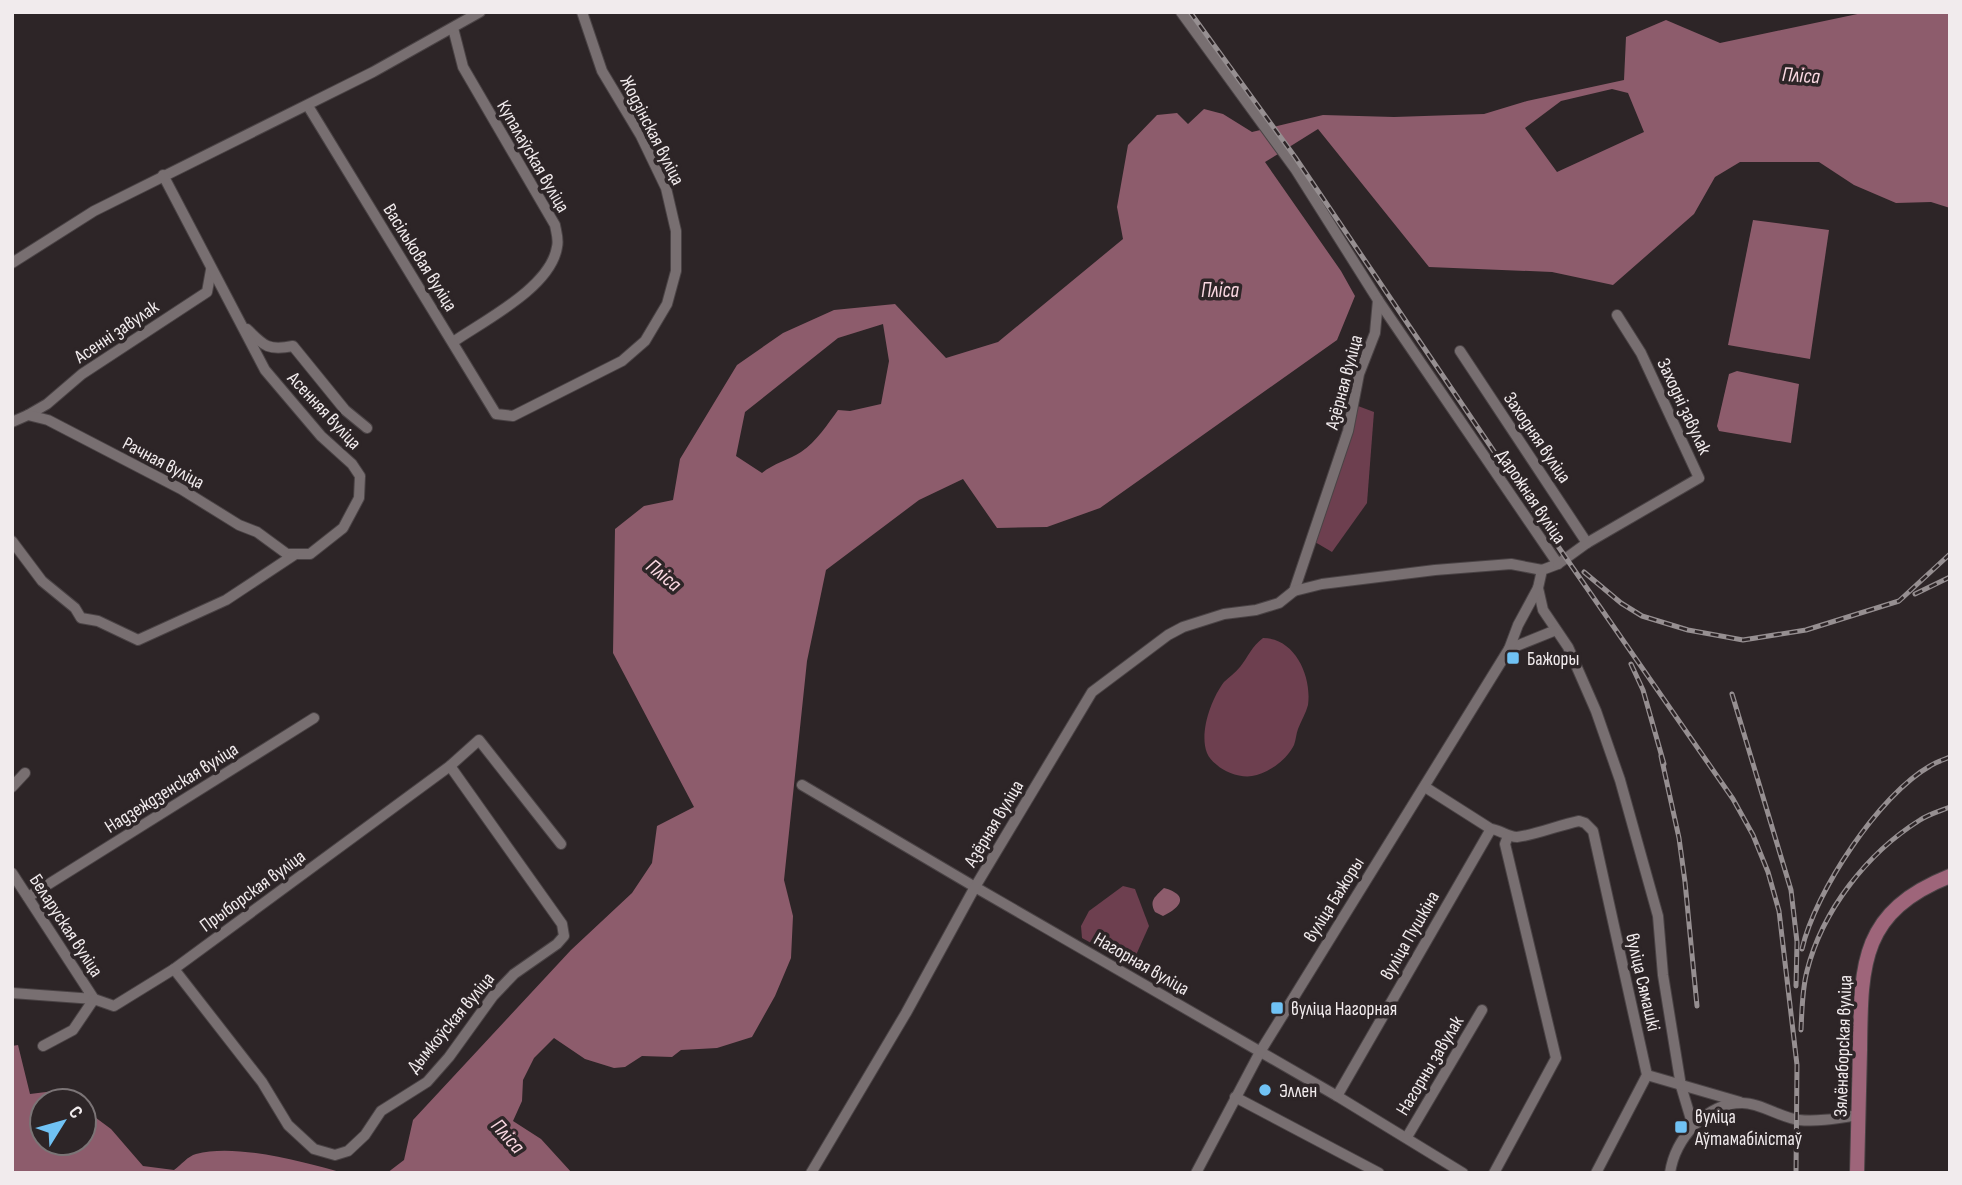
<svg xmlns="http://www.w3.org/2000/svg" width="1962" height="1185" font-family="'Sofia Sans Condensed',sans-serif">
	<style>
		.green { fill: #6d3f4f }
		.water { fill: #8d5c6c; fill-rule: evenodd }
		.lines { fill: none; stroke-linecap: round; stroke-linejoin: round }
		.minor-casing { stroke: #4a4345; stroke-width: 12 }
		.major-casing { stroke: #4a4345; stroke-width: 16 }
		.minor { stroke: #786f71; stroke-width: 10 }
		.major { stroke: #9e657a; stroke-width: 14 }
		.rail-casing { stroke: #968f91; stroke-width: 5 }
		.rail { stroke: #2d2527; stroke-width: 2.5; stroke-dasharray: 8; stroke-linecap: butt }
		.poi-dot { fill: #70c2f4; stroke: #2d2527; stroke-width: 2.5 }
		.labels { text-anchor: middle; stroke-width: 7; stroke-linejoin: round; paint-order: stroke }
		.street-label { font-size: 19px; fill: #f1ebed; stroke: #2d2527 }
		.poi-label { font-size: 19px; fill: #f1ebed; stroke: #2d2527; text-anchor: start }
		.water-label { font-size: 21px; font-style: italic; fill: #fad8e2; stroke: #2d2527 }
	</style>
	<rect width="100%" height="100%" fill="#2d2527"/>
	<g class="green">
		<path d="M1358,406l16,6 -7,91 -35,49 -17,-10z"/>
		<path d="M1263,638c32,0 49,38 45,67 -2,8 -7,16 -10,24 -2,5 -2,11 -4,16 -7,15 -27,29 -42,31 -11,2 -28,-4 -35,-11 -4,-3 -8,-7 -10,-12 -8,-20 4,-54 17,-71 5,-5 11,-9 16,-15 8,-10 12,-21 23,-29z"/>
		<path d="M1123,886l12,3 14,37 -13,29 -12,6 -42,-23 -1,-12 8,-15z"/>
	</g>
	<g class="water">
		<path d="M1867,12h83v196l-19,-6 -35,1 -42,-18 -35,-23h-79l-25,15 -21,37 -81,71 -61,-13 -123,-5 -111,-138 -53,33 76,109 14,25 -18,44 -237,168 -53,19 -50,1 -34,-49 -44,21 -93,70 -19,91 -23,219 9,36 -2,42 -16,38 -23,41 -35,11 -36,2 -9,7 -30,-1 -17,11 -11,1 -29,-9 -31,-21 -20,20 -11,22 -1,21 -9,20 28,18 31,34h-185l17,-13 9,-40 158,-170 61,-57 20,-30 5,-37 37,-19 -81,-154 2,-124 29,-23 29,-6 7,-41 57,-94 46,-32 51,-23 61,-6 51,54 52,-16 125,-103 -6,-32 11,-62 29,-30 20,-2 11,11 16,-15 19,5 29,18 71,-17 71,2 90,-3 43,-13 97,-21 2,-43 40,-17 54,23zM1612,89l16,4 16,39 -87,40 -32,-44 36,-27zM883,324l6,37 -8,43 -31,7 -12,-1c-11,15 -21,31 -37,42 -12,8 -27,11 -39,21l-26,-17 9,-44 93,-74z"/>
		<path d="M1753,220l76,10 -19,129 -82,-14z"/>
		<path d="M1737,371l62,13 -8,59 -72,-12 -2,-5 12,-52z"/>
		<path d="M1164,888c25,7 18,19 -1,28l-8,-4c-6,-12 0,-15 9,-24z"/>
		<path d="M18,1045l12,49 24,-3 20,10h-32v42h42v-34l27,20 32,37 31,4c7,-5 14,-14 22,-16 40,-11 108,8 147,19h-331v-127z"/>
	</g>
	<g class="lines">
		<g class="minor-casing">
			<g id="minor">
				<path d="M1181,12l115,158 82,130 180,264 -16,6 -4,18 5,22 25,37 28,64 24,69 38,136 5,59 18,111 12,40"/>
				<path d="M453,28l10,39 92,158c1,6 4,15 2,22 -6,40 -72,73 -104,95"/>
				<path d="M308,106l188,308 17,2 109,-55 23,-20 22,-37 9,-33v-40l-10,-43 -25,-52 -39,-65 -20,-59"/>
				<path d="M12,263l82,-52 279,-139 107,-60"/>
				<path d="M247,329c17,17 21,22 46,17l52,64 22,18"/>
				<path d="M1460,351l127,192"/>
				<path d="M28,415l19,-11 35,-30 125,-82 4,-22"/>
				<path d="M12,422l16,-7 20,5 133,69 58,36 18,7 30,22h23l33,-26 16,-30 1,-22 -8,-12 -31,-28 -56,-66 -102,-195"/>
				<path d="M12,541l30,40 33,27 6,10 17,3 40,19 88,-40 68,-45"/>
				<path d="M1558,564l29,-21 112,-65 -58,-125 -24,-38"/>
				<path d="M1294,591l54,-160 11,-57 16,-41 3,-33"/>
				<path d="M1509,649l47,-19"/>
				<path d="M802,785l173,102 362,209 126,77"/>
				<path d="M12,787l13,-14"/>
				<path d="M1425,787l66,42c10,1 16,8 26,8 19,-2 42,-12 62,-16l6,2 8,8 54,244 -51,98"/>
				<path d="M12,873l82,126 -82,-6"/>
				<path d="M28,897l286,-179"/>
				<path d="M174,969l88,113 26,43 26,24 21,6 13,-4 17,-16 16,-24 46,-29 22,-25 44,-61 21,-22 43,-30 7,-8 -2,-12 -112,-158"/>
				<path d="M43,1046l30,-16 21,-31 20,7 60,-37 276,-203 29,-26 82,104"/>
				<path d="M1647,1075l93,27"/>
				<path d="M1337,1096l154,-267"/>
				<path d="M1235,1097l144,76"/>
				<path d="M1407,1137l75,-127"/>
				<path d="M811,1173l95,-160 69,-126 117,-195 76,-57 15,-8 41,-13 32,-4 23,-7 15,-12 28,-7 113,-14 76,-6 31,6"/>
				<path d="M1196,1173l64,-121 249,-403 9,-24 20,-37"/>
				<path d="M1494,1173l62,-115 -51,-214 3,-8"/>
				<path d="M1670,1173c5,-34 36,-70 72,-70 19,0 39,15 57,17 20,2 40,-2 60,-5"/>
			</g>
		</g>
		<g class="major-casing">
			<path id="major" d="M1857,1173c1,-41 2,-82 3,-123 1,-86 0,-138 90,-174"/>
		</g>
		<use href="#minor" class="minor"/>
		<use href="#major" class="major"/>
		<g class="rail-casing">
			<g id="rail">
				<path d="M1190,12l105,145 271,401 167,241 20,36 15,37 11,39 18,154 -1,108"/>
				<path d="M1584,572l37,31 21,13 46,14 55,10 63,-10 93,-29 51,-47"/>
				<path d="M1915,594l35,-17"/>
				<path d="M1631,664l12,26 21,74"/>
				<path d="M1732,694l59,196 6,52 -1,44"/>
				<path d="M1661,756l18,82 6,44 12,124"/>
				<path d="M1802,949c13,-57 77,-154 128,-183 6,-4 13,-6 20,-9"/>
				<path d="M1801,1030c1,-20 1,-40 6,-59 15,-60 60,-118 113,-151 9,-6 20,-9 30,-13"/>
			</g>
		</g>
		<use href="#rail" class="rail"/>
	</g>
	<g class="poi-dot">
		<rect x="1506" y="651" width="14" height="14" rx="3.5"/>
		<rect x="1270" y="1001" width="14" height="14" rx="3.5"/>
		<circle cx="1265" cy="1090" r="7"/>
		<rect x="1674" y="1120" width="14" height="14" rx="3.5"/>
	</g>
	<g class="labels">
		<g class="street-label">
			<text transform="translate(653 130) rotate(63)" y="7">Жодзінская вуліца</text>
			<text transform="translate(534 156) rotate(60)" y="7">Купалаўская вуліца</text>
			<text transform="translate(421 257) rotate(58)" y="7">Васільковая вуліца</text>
			<text transform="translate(116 331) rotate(-34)" y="7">Асенні завулак</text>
			<text transform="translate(1343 382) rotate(-75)" y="7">Азёрная вуліца</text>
			<text transform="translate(1685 406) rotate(65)" y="7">Заходні завулак</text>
			<text transform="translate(325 410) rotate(47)" y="7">Асенняя вуліца</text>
			<text transform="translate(1538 437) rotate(56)" y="7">Заходняя вуліца</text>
			<text transform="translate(164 462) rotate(28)" y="7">Рачная вуліца</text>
			<text transform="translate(1532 496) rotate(56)" y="7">Дарожная вуліца</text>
			<text transform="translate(171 787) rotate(-32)" y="7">Надзеждзенская вуліца</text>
			<text transform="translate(993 823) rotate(-59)" y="7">Азёрная вуліца</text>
			<text transform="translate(252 890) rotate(-36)" y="7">Прыборская вуліца</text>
			<text transform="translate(1333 899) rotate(-58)" y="7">вуліца Бажоры</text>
			<text transform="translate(67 925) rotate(57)" y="7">Беларуская вуліца</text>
			<text transform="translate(1409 935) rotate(-60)" y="7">вуліца Пушкіна</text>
			<text transform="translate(1142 963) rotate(30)" y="7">Нагорная вуліца</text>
			<text transform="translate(1644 982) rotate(77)" y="7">вуліца Сямашкі</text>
			<text transform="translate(450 1022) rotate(-50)" y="7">Дымкоўская вуліца</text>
			<text transform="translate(1842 1046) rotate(-88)" y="7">Зялёнаборская вуліца</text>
			<text transform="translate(1429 1065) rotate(-59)" y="7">Нагорны завулак</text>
		</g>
		<g class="poi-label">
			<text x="1527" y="665">Бажоры</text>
			<text x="1291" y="1015">вуліца Нагорная</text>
			<text x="1279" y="1097">Эллен</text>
			<text x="1695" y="1123">вуліца<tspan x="1695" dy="22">Аўтамабілістаў</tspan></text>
		</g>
		<g class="water-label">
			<text transform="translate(1801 75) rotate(4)" y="7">Пліса</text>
			<text x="1220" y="297">Пліса</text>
			<text transform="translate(664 575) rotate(39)" y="7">Пліса</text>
			<text transform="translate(508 1136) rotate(48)" y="7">Пліса</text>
		</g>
	</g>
	<rect width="1962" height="1185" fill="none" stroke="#f1ebed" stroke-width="28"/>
	<g transform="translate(63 1122) rotate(53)"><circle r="33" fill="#2d2527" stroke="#7b7476" stroke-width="2"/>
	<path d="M0-5L12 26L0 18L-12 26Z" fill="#70c2f4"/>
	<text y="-10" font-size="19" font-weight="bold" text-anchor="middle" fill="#f1ebed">С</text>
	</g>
</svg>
